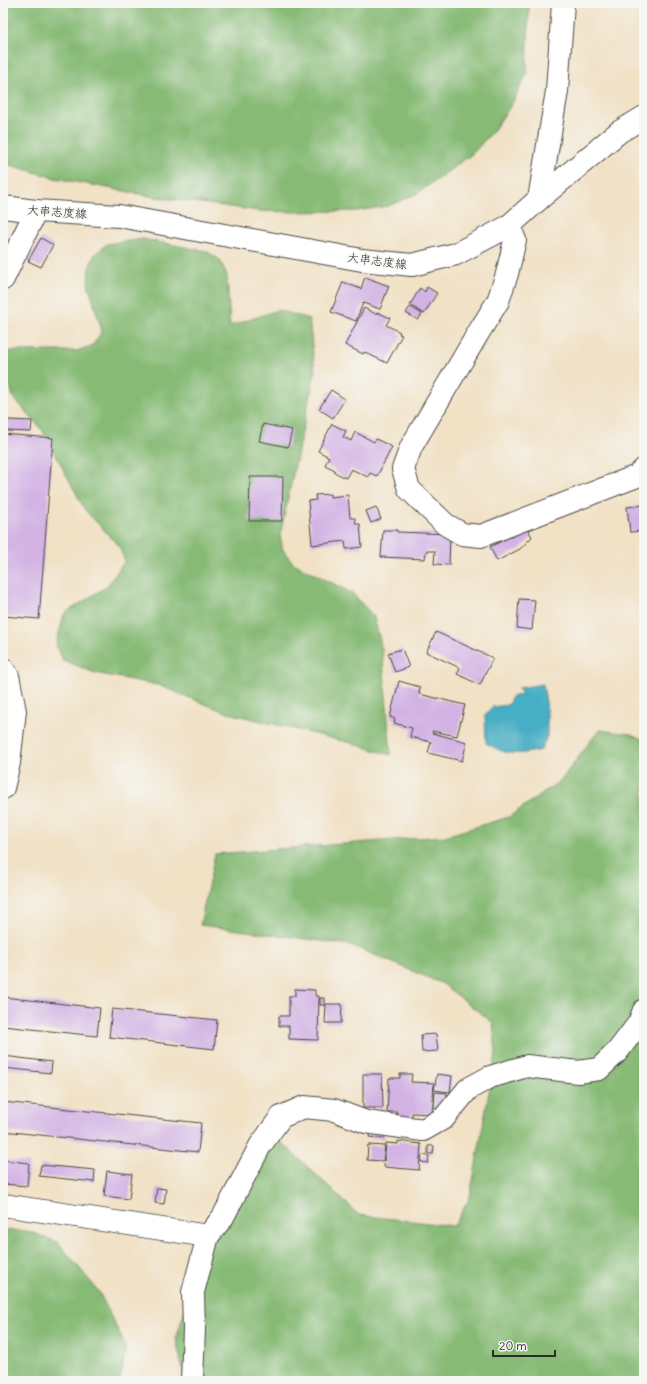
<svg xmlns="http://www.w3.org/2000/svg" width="647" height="1384" font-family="Delius,'Klee One',sans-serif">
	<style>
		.forest { fill: #86ba74; stroke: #587250 }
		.water { fill: #46afc5; stroke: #386d78 }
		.building { fill: #d3b3e4 }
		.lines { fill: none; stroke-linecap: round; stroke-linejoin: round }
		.minor-casing { stroke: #494642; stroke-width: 24 }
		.tertiary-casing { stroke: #494642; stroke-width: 24 }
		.secondary-casing { stroke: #494642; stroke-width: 24 }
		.minor { stroke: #fff; stroke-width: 22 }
		.tertiary { stroke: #fff; stroke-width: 22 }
		.secondary { stroke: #fff; stroke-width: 22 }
		.labels { text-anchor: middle; stroke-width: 3; stroke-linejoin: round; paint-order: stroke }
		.street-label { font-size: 12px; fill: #2b2b2b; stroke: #f6f6f2 }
	</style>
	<rect width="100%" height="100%" fill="#f6f6f2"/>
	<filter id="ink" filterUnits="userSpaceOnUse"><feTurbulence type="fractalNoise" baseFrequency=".025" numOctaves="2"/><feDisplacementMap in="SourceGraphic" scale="8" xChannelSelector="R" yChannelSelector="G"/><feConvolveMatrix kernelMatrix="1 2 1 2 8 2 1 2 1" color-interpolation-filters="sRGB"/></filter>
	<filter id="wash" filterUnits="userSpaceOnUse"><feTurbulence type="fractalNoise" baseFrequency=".012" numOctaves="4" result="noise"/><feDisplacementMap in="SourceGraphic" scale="16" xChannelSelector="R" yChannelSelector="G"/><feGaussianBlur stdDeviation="0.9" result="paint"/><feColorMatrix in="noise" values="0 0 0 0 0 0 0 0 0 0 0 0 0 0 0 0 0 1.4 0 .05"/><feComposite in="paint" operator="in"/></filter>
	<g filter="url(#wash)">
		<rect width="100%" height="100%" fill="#f1e1c5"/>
		<g class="forest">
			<path d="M3,3h525l1,7 -2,63 -14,29 -20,29 -21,23 -54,39 -30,13 -31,5 -65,1 -32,-1 -105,-14 -100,-19 -52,-15z"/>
			<path d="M143,239l63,12 14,9 7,15 3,51 48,-16 31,9 6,53 -35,163 3,15 10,13 59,30 22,24 8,32 9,106 -40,-12 -126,-31 -67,-27 -63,-12 -32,-13 -7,-15 8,-31 43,-28 18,-25 -6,-15 -34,-36 -42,-79 -30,-34 -8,-30 4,-16h68l16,-6 9,-14 -14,-47 1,-16 6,-14 12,-10z"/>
			<path d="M599,730l32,4 13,6v641h-459l-9,-42 30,-100 59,-112 94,88 95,11 16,-29 26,-144 -3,-30 -50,-39 -92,-39 -151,-20 15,-71 230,-18 64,-19 52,-37z"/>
			<path d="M3,1230l24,1 31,11 41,50 27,55 -6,34h-117z"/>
		</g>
		<path class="water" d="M543,684l4,25v27l-6,14c-24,5 -34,6 -55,-7l-1,-28 7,-8 16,-2 4,-9 10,-2 -4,-6z"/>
		<g id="blocks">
			<g class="building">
				<path d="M41,238l12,7 -12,22 -13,-6z"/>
				<path d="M365,277l24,9 -9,23 -17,-6 -7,18 -25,-9 12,-30 18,7z"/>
				<path d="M427,287l10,6 -13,21 -14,-9 10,-17 5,4z"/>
				<path d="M410,307l12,7 -4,6 -12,-7z"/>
				<path d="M364,308l12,6 1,-2 13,6 -4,7 14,7 -1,2 3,1 -15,28 -23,-11 -1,2 -18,-9z"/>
				<path d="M331,390l14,9 -12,19 -14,-9z"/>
				<path d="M8,420l24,1 -1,11 -24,-1z"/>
				<path d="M263,424l29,6 -4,17 -29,-6z"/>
				<path d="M332,424l14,7 -3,6 8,4 4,-9 19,10 2,-3 16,8 -15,29 -7,-3 -2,4 -17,-8 -5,9 -12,-6 1,-2 -10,-5 4,-8 -11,-6z"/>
				<path d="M3,434l50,4 -14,181 -36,-3z"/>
				<path d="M250,477h33l-1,44h-33z"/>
				<path d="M330,494v3l18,-2 2,23h5l1,6h4l2,23 -16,2 -1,-8 -33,4 -4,-44 8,-1 -1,-5z"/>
				<path d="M644,505v26l-14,1 -3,-25z"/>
				<path d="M376,507l5,12 -10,4 -5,-12z"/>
				<path d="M527,528l5,9 -12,12 -23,12 -7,-14z"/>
				<path d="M383,530h14v2l53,2 -1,31 -15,-1 1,-13h-9l-1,8 -44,-2z"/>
				<path d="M519,599l16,1 -3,30 -15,-2z"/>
				<path d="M436,632l57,26 -13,27 -23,-11 3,-6 -34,-16z"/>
				<path d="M402,649l7,18 -14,5 -7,-19z"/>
				<path d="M399,681l21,6 -1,7 46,11 -8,31 -25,-5v2l35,9 -5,19 -34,-8 3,-11 -21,-5 2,-9 -18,-5 1,-4 -5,-2z"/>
				<path d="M295,989l20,1v6h4l-1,44 -29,-1v-13h-10v-10h10v-20h6z"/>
				<path d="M3,997l97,11 -3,28 -94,-10z"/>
				<rect x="320" y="998" width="5" height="7"/>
				<path d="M326,1004h16l-1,19h-16z"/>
				<path d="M112,1009l105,11 -3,29 -105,-12z"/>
				<path d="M436,1034l2,17 -16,1 -1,-17z"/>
				<path d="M3,1056l49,6 -1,11 -48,-5z"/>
				<path d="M363,1074h19l1,34h-20z"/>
				<path d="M400,1074h12l-1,8 23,1 -2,31 -20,-1v4l-15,-1v-4h-10l2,-34h11z"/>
				<path d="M437,1074l15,2 -2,16 -16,-2z"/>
				<path d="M435,1092l12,1 -1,16 -12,-1z"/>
				<path d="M3,1102l198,21 -3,29 -195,-21z"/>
				<path d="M370,1130l15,2 -1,7 -15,-2z"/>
				<path d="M398,1141l23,3 -2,26 -35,-3 2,-24 12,1z"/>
				<path d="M368,1145l17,1 -2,15 -16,-1z"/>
				<path d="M428,1146h6l-1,8h-5z"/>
				<path d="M422,1155l7,1 -1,7 -7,-1z"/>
				<path d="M3,1160l26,3 -2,23 -24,-2z"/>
				<path d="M41,1165l54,5 -1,12 -55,-6z"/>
				<path d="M107,1171l25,3 -3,25 -25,-3z"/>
				<path d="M157,1188l9,1 -2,15 -9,-1z"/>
			</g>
		</g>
	</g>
	<g filter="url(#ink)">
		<use href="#blocks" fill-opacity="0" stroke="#494642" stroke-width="1"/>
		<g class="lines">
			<g class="minor-casing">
				<g id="minor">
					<path d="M509,226l6,14 -8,34 -9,27 -18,29 -69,117 -8,22 6,20 36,35 17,10 19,2 156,-60 7,-7"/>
					<path d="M3,279l33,-68"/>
					<path d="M3,669l5,7 7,35 -6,52 -6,25"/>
					<path d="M3,1205l205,31"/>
					<path d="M192,1381l2,-52 -1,-37 15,-56 15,-19 37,-71 21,-29 23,-10 30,3 32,12 57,8 21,-12 24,-29 22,-12 37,-11 51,6 21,-3 18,-17 22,-29 5,-13"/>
				</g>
			</g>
			<g class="tertiary-casing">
				<path id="tertiary" d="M539,199l80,-67 25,-15"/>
			</g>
			<g class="secondary-casing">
				<path id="secondary" d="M3,207l33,4 83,5 243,44 50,5 44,-11 53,-28 30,-27 18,-108 6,-88"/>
			</g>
			<use href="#minor" class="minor"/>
			<use href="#tertiary" class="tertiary"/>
			<use href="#secondary" class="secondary"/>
		</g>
	</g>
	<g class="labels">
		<g class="street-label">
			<text transform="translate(57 212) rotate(4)" y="4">大串志度線</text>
			<text transform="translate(377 261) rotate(7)" y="4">大串志度線</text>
		</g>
	</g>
	<rect width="647" height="1384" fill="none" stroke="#f6f6f2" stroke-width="16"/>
	<path d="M493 1350v6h62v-6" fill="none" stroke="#2b2b2b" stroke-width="2"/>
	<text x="499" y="1350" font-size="12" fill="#2b2b2b" stroke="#f6f6f2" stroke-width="3" paint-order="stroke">20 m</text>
</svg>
